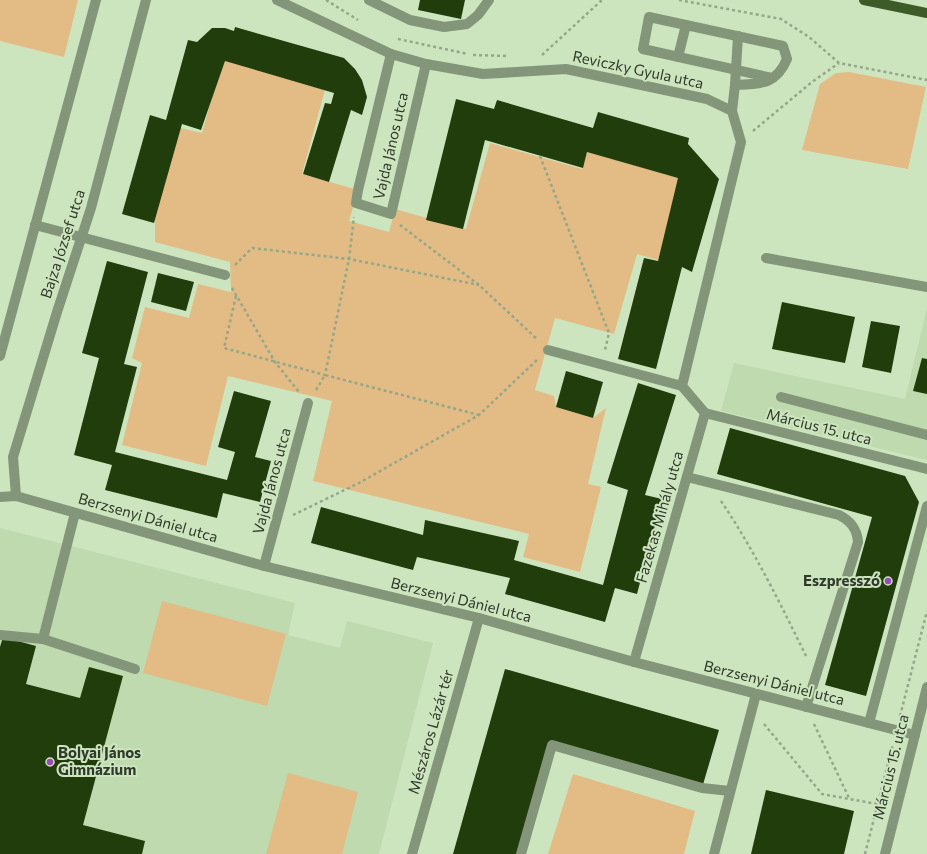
<svg xmlns="http://www.w3.org/2000/svg" width="927" height="854" font-family="Commissioner,sans-serif">
	<style>
		.built { fill: #bedaae }
		.green { fill: #e3bb85 }
		.building { fill: #223d0c }
		.lines { fill: none; stroke-linecap: round; stroke-linejoin: round }
		.path { stroke: #94a789; stroke-width: 2.5; stroke-dasharray: 3 3; stroke-linecap: butt }
		.minor { stroke: #84967a; stroke-width: 10 }
		.major { stroke: #3c5b27; stroke-width: 10 }
		.poi-dot { fill: #994bbc; stroke: #cde5bf; stroke-width: 1.5 }
		.labels { text-anchor: middle; stroke-width: 4; stroke-linejoin: round; paint-order: stroke }
		.street-label { font-size: 15px; fill: #303a2b; stroke: #cde5bf }
		.poi-label { font-size: 15px; font-weight: bold; fill: #303a2b; stroke: #cde5bf; text-anchor: end }
	</style>
	<rect width="100%" height="100%" fill="#cde5bf"/>
	<g class="built">
		<path d="M927,308v152l-206,-49 13,-48 171,36z"/>
		<path d="M0,528l295,75 -7,32 52,13 7,-27 86,22 -54,211h-379z"/>
	</g>
	<g class="green">
		<path d="M0,0h78l-14,57 -64,-16z"/>
		<path d="M223,58l103,28 -24,88 56,16 -9,31 40,11 6,-23 71,20 24,-86 92,26 6,-19 93,26 -23,84 -21,-6 -23,80 -59,-16 -20,72 19,6 2,11 37,11 13,-10 -18,76 13,3 -21,85 -57,-15 6,-23 -216,-53 19,-80 -104,-25 -22,90 -84,-21 20,-82 -10,-5 13,-51 44,11 9,-34 33,8 -1,-30 -75,-20v-27l25,-87 22,5z"/>
		<path d="M849,72l77,15 -18,82 -106,-19 18,-66 16,-11z"/>
		<path d="M162,601l124,33 -19,72 -124,-33z"/>
		<path d="M288,773l70,19 -16,62h-76z"/>
		<path d="M573,774l122,37 -11,43h-136z"/>
	</g>
	<g class="building">
		<path d="M420,0h45l-4,19 -43,-9z"/>
		<path d="M235,27l109,31 11,11 7,11 5,17 -5,18 -11,-5 -22,72 -26,-8 22,-71 6,1 3,-11 -109,-32 -24,69 -19,-6 -28,99 -32,-9 28,-99 16,5 22,-80 9,2 15,-14h13l9,3z"/>
		<path d="M456,99l38,10 3,-9 96,28 5,-16 91,26 -1,6 31,35 -27,93 -10,-5 -26,102 -38,-10 26,-101 14,3 20,-83 -91,-26 -4,16 -98,-28 -22,89 -37,-9z"/>
		<path d="M107,261l41,11 -24,92 13,3 -22,85 112,28 8,-28 -17,-5 16,-56 37,10 -16,56 16,4 -11,41 -37,-9 -6,25 -112,-28 7,-25 -38,-10 25,-97 -17,-5z"/>
		<path d="M158,273l36,9 -8,29 -35,-9z"/>
		<path d="M782,302l73,15 -10,46 -73,-14z"/>
		<path d="M871,321l29,5 -9,47 -29,-6z"/>
		<path d="M922,358l5,1v35l-14,-3z"/>
		<path d="M566,371l37,11 -10,36 -37,-11z"/>
		<path d="M638,383l38,12 -31,100 17,4 -25,95 -22,-6 -10,34 -100,-28 5,-16 -93,-21 -4,13 -102,-27 10,-36 102,28 2,-15 94,21 -5,19 89,25 25,-95 -21,-7z"/>
		<path d="M730,428l175,48 14,26 -53,194 -41,-11 47,-168 -155,-43z"/>
		<path d="M3,637l33,9 -10,38 54,14 9,-31 34,9 -40,149 62,16 -3,13h-142v-207z"/>
		<path d="M505,669l214,61 -17,58 -150,-43 -32,109h-67z"/>
		<path d="M766,790l88,21 -10,43h-93z"/>
	</g>
	<g class="lines">
		<g class="path">
			<path d="M326,0l32,20"/>
			<path d="M679,0l102,19 28,18 30,26 88,17"/>
			<path d="M398,39l70,15"/>
			<path d="M473,55l35,1"/>
			<path d="M542,55l60,-55"/>
			<path d="M753,131l59,-49 27,-19"/>
			<path d="M540,156l69,177 -4,17"/>
			<path d="M400,225l79,60 58,54"/>
			<path d="M235,265l17,-17 97,11 130,26"/>
			<path d="M232,288l43,74 24,30"/>
			<path d="M236,296l-12,52 101,27 24,-116 5,-42"/>
			<path d="M316,390l9,-15 154,40"/>
			<path d="M721,501c33,49 59,102 85,155"/>
			<path d="M293,515l66,-32 120,-68 59,-56"/>
			<path d="M900,716l27,-105"/>
			<path d="M764,724l58,70 55,10"/>
			<path d="M814,724l35,74"/>
			<path d="M865,854l28,-110"/>
		</g>
		<g class="minor">
			<path d="M277,0l114,54 35,10 57,10 83,-5 141,30 25,12 9,31 -59,244 23,27 -71,249"/>
			<path d="M369,0l41,20 34,7 23,-3 11,-9 11,-15"/>
			<path d="M391,54l-33,136 -2,13 35,11 35,-150"/>
			<path d="M678,57l8,-32"/>
			<path d="M735,85l3,-49"/>
			<path d="M732,111l3,-26c25,-1 41,0 52,-26l-4,-13 -134,-29 -6,32 129,29"/>
			<path d="M35,225l190,50"/>
			<path d="M766,258l161,29"/>
			<path d="M548,350l134,36"/>
			<path d="M0,356l96,-356"/>
			<path d="M781,397l146,38"/>
			<path d="M705,413l222,56"/>
			<path d="M687,477l152,38c12,6 18,14 19,27l-52,165"/>
			<path d="M16,496l-3,-39 44,-145 34,-104 55,-208"/>
			<path d="M0,497l16,-1 248,70 215,52 155,44 281,73"/>
			<path d="M264,566l44,-163"/>
			<path d="M0,635l43,4 32,-126"/>
			<path d="M43,639l92,30"/>
			<path d="M869,723l58,-217"/>
			<path d="M412,854l67,-236"/>
			<path d="M521,854l31,-109 150,43 28,3"/>
			<path d="M714,854l42,-160"/>
			<path d="M885,854l42,-167"/>
		</g>
		<path class="major" d="M864,0l63,13"/>
	</g>
	<g class="poi-dot">
		<circle cx="888" cy="581" r="4"/>
		<circle cx="50" cy="762" r="4"/>
	</g>
	<g class="labels">
		<g class="street-label">
			<text transform="translate(638 70) rotate(12)" y="5">Reviczky Gyula utca</text>
			<text transform="translate(391 146) rotate(-77)" y="5">Vajda János utca</text>
			<text transform="translate(63 244) rotate(-72)" y="5">Bajza József utca</text>
			<text transform="translate(819 427) rotate(14)" y="5">Március 15. utca</text>
			<text transform="translate(272 481) rotate(-75)" y="5">Vajda János utca</text>
			<text transform="translate(660 517) rotate(-74)" y="5">Fazekas Mihály utca</text>
			<text transform="translate(148 518) rotate(16)" y="5">Berzsenyi Dániel utca</text>
			<text transform="translate(461 600) rotate(14)" y="5">Berzsenyi Dániel utca</text>
			<text transform="translate(774 683) rotate(14)" y="5">Berzsenyi Dániel utca</text>
			<text transform="translate(431 732) rotate(-74)" y="5">Mészáros Lázár tér</text>
			<text transform="translate(891 767) rotate(-76)" y="5">Március 15. utca</text>
		</g>
		<g class="poi-label">
			<text x="880" y="586">Eszpresszó</text>
			<text x="58" y="758" text-anchor="start">Bolyai János<tspan x="58" dy="17">Gimnázium</tspan></text>
		</g>
	</g>
</svg>
